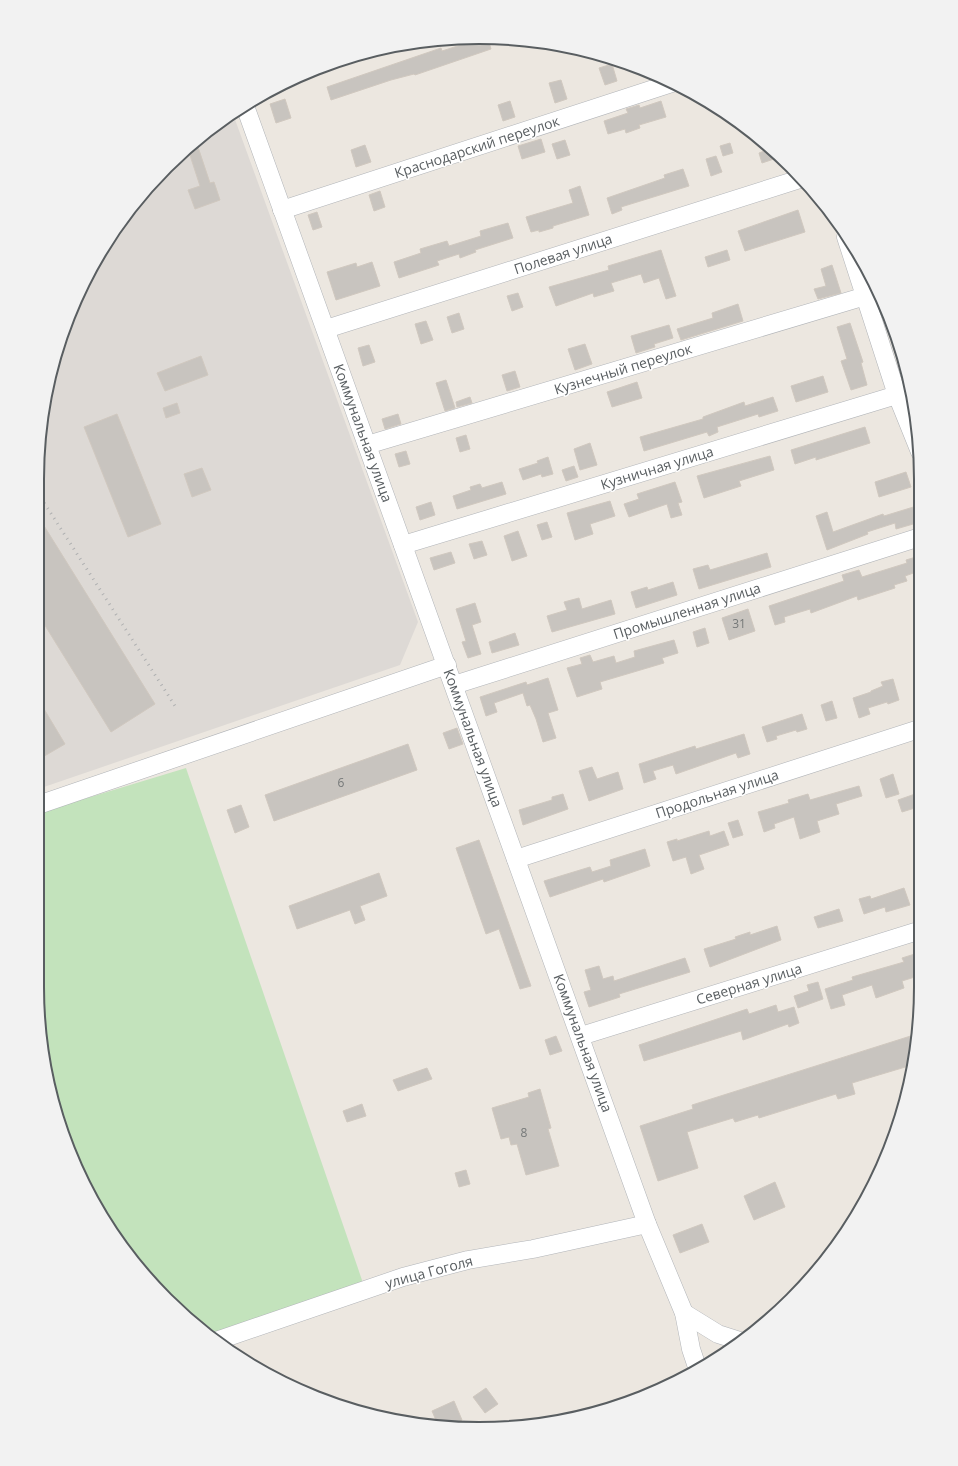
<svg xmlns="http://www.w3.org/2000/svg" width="958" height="1466" font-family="'Open Sans',sans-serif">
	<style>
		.industrial { fill: #ddd9d5 }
		.green { fill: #c3e3bc }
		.building { fill: #c8c4bf; stroke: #d0c8bf }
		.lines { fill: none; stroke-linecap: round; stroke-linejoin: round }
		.minor-casing { stroke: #b1b4b8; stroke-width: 19 }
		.minor { stroke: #fff; stroke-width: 18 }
		.rail { stroke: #afb0b1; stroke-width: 3; stroke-dasharray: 1 5; stroke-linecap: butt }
		.labels { text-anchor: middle; stroke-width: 3; stroke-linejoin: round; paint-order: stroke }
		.number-label { font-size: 12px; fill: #757878 }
		.street-label { font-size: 14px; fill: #595e61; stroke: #fff }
		.rim { fill: none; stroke: #595e61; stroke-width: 2 }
	</style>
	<rect width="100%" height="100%" fill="#ece7e0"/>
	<path class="industrial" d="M233,114l185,508 -18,43 -359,123v-367l30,-111 25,-52 51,-70 63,-60z"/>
	<path class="green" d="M186,768l177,515 -153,55 -44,-39 -54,-66 -52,-104 -19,-84v-233z"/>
	<g class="building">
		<path d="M465,38l23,1 3,10 -76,26 -1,-1 -23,6 -60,20 -4,-13 114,-39 1,3 25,-8z"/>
		<path d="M612,64l5,17 -12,4 -6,-17z"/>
		<path d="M561,80l6,19 -12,4 -6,-20z"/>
		<path d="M285,99l6,19 -15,5 -6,-19z"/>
		<path d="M510,101l5,16 -12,4 -5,-16z"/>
		<path d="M661,101l5,16 -27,8 1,3 -14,5 -1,-4 -17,5 -4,-13 24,-8 -2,-4 13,-4 1,3z"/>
		<path d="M541,139l4,13 -23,7 -4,-13z"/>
		<path d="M565,140l5,15 -13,4 -5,-15z"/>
		<path d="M196,141l14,42 4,-1 6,18 -25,9 -7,-19 12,-4 -12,-37z"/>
		<path d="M730,143l3,10 -10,3 -3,-10z"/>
		<path d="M365,145l6,17 -15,5 -5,-17z"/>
		<path d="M772,148l8,9 -18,6 -3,-10z"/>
		<path d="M716,156l6,16 -11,4 -5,-17z"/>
		<path d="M683,169l6,17 -68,21 1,3 -10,4 -5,-16 58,-20 -1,-3z"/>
		<path d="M580,186l9,29 -36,11v2l-14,4v-2l-8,2 -5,-15 47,-14 -4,-13z"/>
		<path d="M380,191l5,16 -11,4 -5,-16z"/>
		<path d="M798,210l7,22 -60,19 -7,-20z"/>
		<path d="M317,212l5,15 -9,3 -5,-15z"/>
		<path d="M508,223l5,15 -38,12 1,2 -16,6 -1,-4 -22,7 2,4 -40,13 -5,-16 27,-9 -1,-4 27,-8 2,5 32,-10 -1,-5z"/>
		<path d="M661,250l15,46 -10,3 -7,-21 -15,5 -3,-9 -30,9 3,8 -20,6 -1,-4 -37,13 -7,-19 60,-17 -1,-4z"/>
		<path d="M727,250l3,10 -22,7 -3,-10z"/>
		<path d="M372,262l8,24 -44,14 -9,-28 29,-9 1,4z"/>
		<path d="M832,265l9,28 -23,6 -4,-10 12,-3 -5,-17z"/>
		<path d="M518,293l5,14 -11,4 -5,-15z"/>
		<path d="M738,304l5,17 -62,19 -4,-11 36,-11 -1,-5z"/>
		<path d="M459,313l5,16 -12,4 -5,-16z"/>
		<path d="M426,321l7,19 -12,4 -6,-20z"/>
		<path d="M850,323l13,39 -2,1 6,22 -16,5 -10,-29 6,-2 -10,-32z"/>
		<path d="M669,325l4,13 -19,6 1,3 -19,6 -5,-17z"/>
		<path d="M585,344l7,20 -17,6 -7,-21z"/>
		<path d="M369,345l6,17 -12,4 -5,-18z"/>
		<path d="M201,356l7,19 -43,16 -8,-18z"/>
		<path d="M515,371l5,16 -13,4 -5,-16z"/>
		<path d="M823,376l5,16 -32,10 -5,-16z"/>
		<path d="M446,380l9,28 -10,3 -9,-28z"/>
		<path d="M637,382l5,16 -30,9 -5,-15z"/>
		<path d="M470,397l2,6 -15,4 -1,-5z"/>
		<path d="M773,397l5,14 -19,6 -1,-3 -41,13 1,5 -9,4 -2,-4 -63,19 -4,-14 63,-18v-2l41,-15 1,4z"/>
		<path d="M177,403l3,10 -14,5 -3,-10z"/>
		<path d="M117,414l44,110 -33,13 -44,-110z"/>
		<path d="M398,414l3,10 -16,5 -3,-10z"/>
		<path d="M865,427l5,16 -54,17v-3l-21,7 -4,-14z"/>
		<path d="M466,435l4,14 -10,3 -4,-14z"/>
		<path d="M590,443l7,22 -17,5 -6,-21z"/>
		<path d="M406,451l4,13 -11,3 -4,-13z"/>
		<path d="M770,456l4,14 -35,11 2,5 -37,12 -7,-22z"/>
		<path d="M548,457l5,17 -11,3 -1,-3 -18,6 -4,-11 19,-6 -1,-2z"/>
		<path d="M574,466l4,11 -12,4 -4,-11z"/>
		<path d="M202,468l9,22 -19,7 -8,-23z"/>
		<path d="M906,472l5,15 -32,10 -4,-15z"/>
		<path d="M502,482l4,12 -49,15 -4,-13 18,-6 -1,-3 10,-3 2,4z"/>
		<path d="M675,482l7,20 -4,1 4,12 -11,3 -4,-14 -38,13 -5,-13 15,-5 -2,-5z"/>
		<path d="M610,501l5,15 -25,8 3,10 -18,6 -8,-27z"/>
		<path d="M431,502l4,13 -15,5 -4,-13z"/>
		<path d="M920,505v17l-24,7 -1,-6 -28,9 1,2 -41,16 -11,-34 11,-4 6,20 50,-18 1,2z"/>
		<path d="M41,521l114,183 -44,28 -70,-113z"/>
		<path d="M547,522l5,15 -10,3 -5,-15z"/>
		<path d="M518,531l9,25 -15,5 -8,-25z"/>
		<path d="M482,541l5,14 -13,4 -5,-15z"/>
		<path d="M451,552l4,11 -21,7 -4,-12z"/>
		<path d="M767,553l4,14 -72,22 -6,-20 15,-4 2,5z"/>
		<path d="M916,557l3,14 -14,5 2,5 -13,4 1,3 -37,12 -1,-4 -46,17 -1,-4 -26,8 1,5 -10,3 -6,-19 75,-25 -2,-6 17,-5 3,7 45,-14 -1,-3z"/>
		<path d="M673,582l4,13 -41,13 -5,-16 16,-5 1,3z"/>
		<path d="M579,598l3,11 29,-9 4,14 -63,18 -5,-16 20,-6 -3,-8z"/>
		<path d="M475,603l6,19 -9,3 9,29 -13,4 -6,-16 4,-1 -10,-32z"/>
		<path d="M748,609l7,22 -26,9 -7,-22z"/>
		<path d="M705,628l4,15 -12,4 -4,-15z"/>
		<path d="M515,633l4,12 -27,8 -3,-11z"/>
		<path d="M674,640l4,13 -16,5 2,5 -64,19 2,7 -25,8 -10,-29 15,-4 -2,-6 10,-3 3,7 21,-6 2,7 19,-6 -1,-6z"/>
		<path d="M548,678l10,32 -10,3 8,25 -13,4 -7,-23 -6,-14 -3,1 -4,-13 -29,10 3,9 -11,4 -6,-19 46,-15 1,3z"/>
		<path d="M893,679l6,21 -11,4 -1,-2 -19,6 2,6 -11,4 -6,-20 18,-6v-1l12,-5 -2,-4z"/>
		<path d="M832,701l5,17 -11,3 -5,-16z"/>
		<path d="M41,704l24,40 -24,14z"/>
		<path d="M802,714l5,15 -10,3 -1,-2 -20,6 1,3 -10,3 -5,-15z"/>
		<path d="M457,728l6,16 -14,5 -6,-16z"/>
		<path d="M744,734l6,20 -12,4 -2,-5 -60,21 -3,-9 -20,6 3,8 -12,4 -5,-19 56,-18 1,3z"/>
		<path d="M408,744l9,26 -143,51 -9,-26z"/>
		<path d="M592,767l5,12 21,-7 5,17 -34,12 -10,-30z"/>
		<path d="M893,774l6,20 -13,4 -6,-19z"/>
		<path d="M859,786l3,10 -26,8 3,10 -22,7 3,11 -20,7 -6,-22 -20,7 1,4 -11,4 -6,-20 31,-9 -1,-3 20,-6 2,6z"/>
		<path d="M918,793v14l-16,5 -4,-12z"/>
		<path d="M563,794l5,15 -45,16 -4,-15 33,-10v-3z"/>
		<path d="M241,805l8,22 -14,6 -8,-23z"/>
		<path d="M738,820l5,15 -10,3 -5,-15z"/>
		<path d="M709,831l1,5 14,-5 5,14 -30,10 5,14 -13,5 -5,-17 -13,4 -6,-19 10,-3v2z"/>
		<path d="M479,840l52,146 -11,3 -21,-60 -13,5 -30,-86z"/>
		<path d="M645,849l5,17 -46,16 -1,-3 -53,18 -6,-16 46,-14 2,5 19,-6 -1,-6z"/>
		<path d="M379,873l8,23 -27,10 5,14 -10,4 -5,-14 -53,19 -8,-23z"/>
		<path d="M904,888l6,17 -24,7 -1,-5 -21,7 -5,-15 11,-3 1,3z"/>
		<path d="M839,909l4,12 -25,7 -4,-11z"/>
		<path d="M777,926l4,14 -71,27 -6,-18 32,-10 -1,-2 15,-5v3z"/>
		<path d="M918,953v23l-16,5 2,7 -28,10 -4,-13 -30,10 3,10 -14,4 -6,-20 28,-9 -1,-3 52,-15 -2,-4z"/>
		<path d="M685,958l5,14 -71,22 1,3 -31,10 -5,-15 7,-2 -6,-20 14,-4 4,13 10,-3 1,5z"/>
		<path d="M818,982l5,17 -25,9 -4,-12 15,-5 -2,-6z"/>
		<path d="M776,1005l2,7 16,-5 5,16 -10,4 -1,-3 -45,16 -2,-9 -97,30 -5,-16 108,-36 2,5z"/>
		<path d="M917,1034v10l-5,21 -60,18 3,11 -17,5 -2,-5 -77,24 -1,-3 -23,7 -2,-4 -46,14 11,36 -40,13 -18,-55 53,-17 -1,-4z"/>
		<path d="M556,1036l6,15 -12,4 -5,-15z"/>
		<path d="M427,1068l5,11 -34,12 -5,-11z"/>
		<path d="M540,1089l11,39 -3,1 11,37 -33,9 -9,-31 -6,1 -2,-8 -8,2 -9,-31 37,-11 -1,-4z"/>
		<path d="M362,1104l4,12 -19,6 -4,-11z"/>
		<path d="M466,1170l4,14 -11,3 -4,-14z"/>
		<path d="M775,1182l10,25 -31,13 -10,-24z"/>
		<path d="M702,1224l7,18 -29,11 -7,-18z"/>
		<path d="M486,1388l12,16 -13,9 -12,-16z"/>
		<path d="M454,1401l8,19 -13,6 -11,-1 -6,-14z"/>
	</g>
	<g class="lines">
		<g class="minor-casing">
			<g id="minor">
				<path d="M245,106l402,1118 37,89 7,36 7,21"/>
				<path d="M282,210l390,-127"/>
				<path d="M846,237l51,158 23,57"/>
				<path d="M326,329l474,-150"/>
				<path d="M367,445l512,-153"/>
				<path d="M403,545l507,-154"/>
				<path d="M454,685l466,-148"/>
				<path d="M41,804l406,-139"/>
				<path d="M516,859l403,-130"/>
				<path d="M581,1036l337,-105"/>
				<path d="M684,1313l34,21 22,7"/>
				<path d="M216,1341l187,-64 65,-17 65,-11 114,-25"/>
			</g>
		</g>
		<use href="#minor" class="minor"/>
		<path class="rail" d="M41,498l136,211"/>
	</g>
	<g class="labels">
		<g class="number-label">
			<text x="739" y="628">31</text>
			<text x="341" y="787">6</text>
			<text x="524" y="1137">8</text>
		</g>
		<g class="street-label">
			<text transform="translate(477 147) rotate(-18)" y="5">Краснодарский переулок</text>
			<text transform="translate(563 254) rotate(-18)" y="5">Полевая улица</text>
			<text transform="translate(623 369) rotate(-17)" y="5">Кузнечный переулок</text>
			<text transform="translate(363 433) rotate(70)" y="5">Коммунальная улица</text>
			<text transform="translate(657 468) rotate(-17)" y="5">Кузничная улица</text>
			<text transform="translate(687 611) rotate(-18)" y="5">Промышленная улица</text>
			<text transform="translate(473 738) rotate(70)" y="5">Коммунальная улица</text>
			<text transform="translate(717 794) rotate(-18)" y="5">Продольная улица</text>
			<text transform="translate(749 984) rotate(-17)" y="5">Северная улица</text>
			<text transform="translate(583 1043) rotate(70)" y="5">Коммунальная улица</text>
			<text transform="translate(429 1272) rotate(-15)" y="5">улица Гоголя</text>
		</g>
	</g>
	<path d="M0 0H958V1466H0ZM479 44H479A435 435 0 0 1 914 479V987A435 435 0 0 1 479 1422H479A435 435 0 0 1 44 987V479A435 435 0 0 1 479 44Z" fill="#f2f2f2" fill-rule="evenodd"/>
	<path class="rim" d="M479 44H479A435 435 0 0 1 914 479V987A435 435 0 0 1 479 1422H479A435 435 0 0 1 44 987V479A435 435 0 0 1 479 44Z"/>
</svg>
